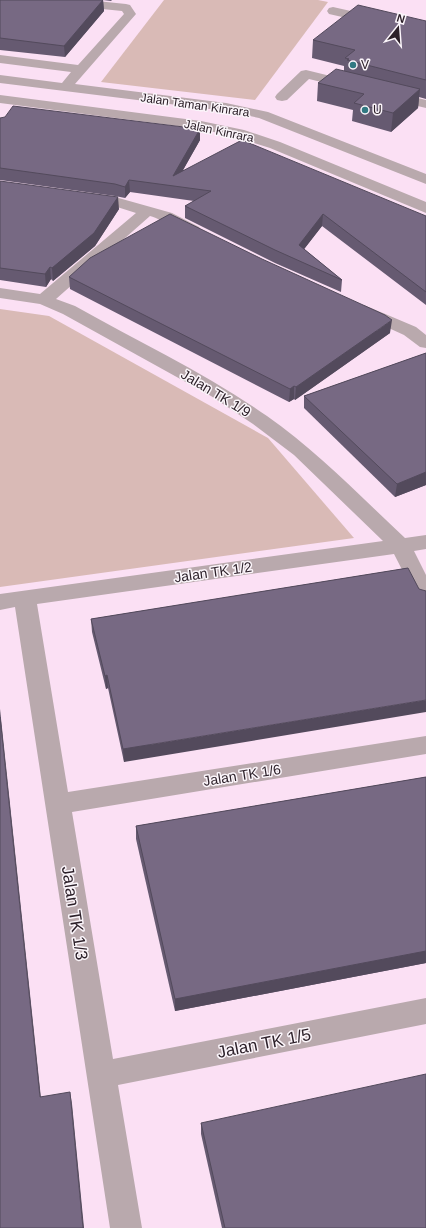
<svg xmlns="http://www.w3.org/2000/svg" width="426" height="1228" font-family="Helvetica,sans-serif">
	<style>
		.green { fill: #d9bab6 }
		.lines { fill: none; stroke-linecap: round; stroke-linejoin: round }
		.minor { fill: #b9a9ad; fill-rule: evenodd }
		.wall { fill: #665a71 }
		.shaded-wall { fill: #534a5c }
		.building { fill: #776983; stroke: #534a5c }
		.poi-dot { fill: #317982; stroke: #fbf5fa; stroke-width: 1.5 }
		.labels { text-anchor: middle; stroke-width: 3; stroke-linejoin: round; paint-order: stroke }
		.far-poi-label { font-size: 12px; fill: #2c2029; stroke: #fbf5fa; text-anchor: start }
		.far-street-label { font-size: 12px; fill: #2c2029; stroke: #fbf5fa }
		.street-label { font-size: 14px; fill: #2c2029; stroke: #fbf5fa }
		.near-street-label { font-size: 17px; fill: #2c2029; stroke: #fbf5fa }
	</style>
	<rect width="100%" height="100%" fill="#fbe0f4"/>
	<g class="green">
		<path d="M164,0h154l10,2 -73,98 -154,-18z"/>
		<path d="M0,309l49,7 219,122 86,100 -354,49z"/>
	</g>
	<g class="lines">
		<g class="minor">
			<path d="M47,0h40l39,4 4,1 6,9 -61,70 151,19 42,9 158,62v10l-167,-66 -33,-7 -226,-28v-8l62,8 9,-11 -71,-9v-8l78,10 46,-51 -2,-3 -69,-7 -4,-1z"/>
			<path d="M333,7l93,21v8l-97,-22 -2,-3 2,-3z"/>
			<path d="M306,70l53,13 2,3 -2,3 -5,1 -45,-11 -22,21 -5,1 -5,-1 -2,-3 2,-3 24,-23z"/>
			<path d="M389,91l37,9v8l-42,-10 -2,-3 2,-3z"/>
			<path d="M0,95l201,26 43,9 36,12 146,60v11l-156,-65 -35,-11 -34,-8 -201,-26z"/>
			<path d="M89,193l26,4 57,16 27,14 2,3 -2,3c-14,4 -34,-13 -49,-17l-94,83 19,7c64,36 132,68 192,110 50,35 93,80 138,122l21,-3v14l-12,2 12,24v29l-8,-3 -24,-47 -357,50 31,188 358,-56v18l-354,58 41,247 313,-61v26l-308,61 24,143h-32l-95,-621 -15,3v-16l383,-53 -89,-86 -41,-31 -42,-28 -148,-82 -23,-10 -40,-6v-10l40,6 96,-81 -22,-7 -30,-5 -3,-3 3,-3z"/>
			<path d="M364,305l52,22 10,8v13l-6,-1 -16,-12 -46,-21 -3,-4 3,-4z"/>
		</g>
	</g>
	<g class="wall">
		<path d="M0,0h112l-1,1 -8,-1 1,11 -39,46 -65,-7z"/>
		<path d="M426,21v78l-7,-2 -1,11 -27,24 -39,-11 1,-11 -36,-9 1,-18 26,-12v-5l-32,-8 1,-18z"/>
		<path d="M0,118l200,11v11l-17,30 243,46v89l-104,-79 -18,23 38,31 -1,12 -66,-29 -90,-45v-12l9,-5 -64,-9 -5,6 -10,-2 -115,-16z"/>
		<path d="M0,181l119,28 -24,37 -42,35 -2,-2 -5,8 -46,-7z"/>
		<path d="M69,277l321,56 -95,67 -1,-1 -5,3 -219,-113z"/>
		<path d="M426,353v132l-31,12 -91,-89v-12z"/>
		<path d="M408,568l-284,194 -16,-74 -2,1 -14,-57 -1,-13z"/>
		<path d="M426,777v186l-251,48 -39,-172v-13z"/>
		<path d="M201,1123l225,105h-204l-21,-94z"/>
	</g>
	<g class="shaded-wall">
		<path d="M103,0l1,11 -39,46 -1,-11z"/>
		<path d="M420,89l-2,19 -27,24 2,-19z"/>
		<path d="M200,129v11l-26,46 -1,-10z"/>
		<path d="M129,180l1,12 -5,6v-11z"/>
		<path d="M118,197l1,12 -24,37 -42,35 -1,-13z"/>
		<path d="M323,214l-1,12 -24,31 1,-12z"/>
		<path d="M50,267l1,12 -5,8 -1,-13z"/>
		<path d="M392,320l-2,13 -95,67 1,-13z"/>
		<path d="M294,386v13l-5,3 1,-13z"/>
		<path d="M426,472v13l-31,12 2,-13z"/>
		<path d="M107,675l1,13 -2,1 -1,-13z"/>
		<path d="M426,700v12l-302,50 -1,-13z"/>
		<path d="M0,709l42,399 -2,-11 -40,-380z"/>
		<path d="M426,951v12l-251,48v-12z"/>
		<path d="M70,1092l2,12 12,124h-1z"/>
	</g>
	<g class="building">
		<path d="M0,0h103l-39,46 -64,-8z"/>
		<path d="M358,5l68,16v59l-79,-20 2,-1 -4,-1 10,-8 -42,-10z"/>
		<path d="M336,69l84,20 -27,24 -39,-10 10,-9 -46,-11z"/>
		<path d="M13,106l187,23 -27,47 69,-36 184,76v76l-103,-78 -24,31 43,35 -67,-30 -90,-44 26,-15 -82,-11 -4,7 -10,-3 -115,-16v-50l5,-1z"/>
		<path d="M0,181l118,16 -24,36 -42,35 -2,-1 -5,7 -45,-6z"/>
		<path d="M170,214l92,45 123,56 7,5 -96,67 -2,-1 -4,3 -221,-112 21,-19z"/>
		<path d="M426,353v119l-29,12 -93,-88z"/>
		<path d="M408,568l11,21 7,2v109l-303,49 -16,-74 -2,1 -14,-57z"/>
		<path d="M0,717l40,380 30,-5 13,136h-83z"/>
		<path d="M426,777v174l-251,48 -39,-173z"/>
		<path d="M426,1074v154h-201l-24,-105z"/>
	</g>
	<g class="poi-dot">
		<circle cx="353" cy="65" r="4"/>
		<circle cx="365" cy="110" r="4"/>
	</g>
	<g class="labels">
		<g class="far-poi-label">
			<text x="361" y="69">V</text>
			<text x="373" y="114">U</text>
		</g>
		<g class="far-street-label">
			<text transform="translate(195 105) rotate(8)" y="4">Jalan Taman Kinrara</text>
			<text transform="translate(219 131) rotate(12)" y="4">Jalan Kinrara</text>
		</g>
		<g class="street-label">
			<text transform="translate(216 393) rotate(31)" y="5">Jalan TK 1/9</text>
			<text transform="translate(213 572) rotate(-8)" y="5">Jalan TK 1/2</text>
			<text transform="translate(242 775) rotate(-9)" y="5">Jalan TK 1/6</text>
		</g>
		<g class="near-street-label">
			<text transform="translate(75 913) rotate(81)" y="6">Jalan TK 1/3</text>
			<text transform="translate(264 1043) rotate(-11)" y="6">Jalan TK 1/5</text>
		</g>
	</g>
	<g transform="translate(398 28) rotate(17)" stroke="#fbf5fa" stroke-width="3" paint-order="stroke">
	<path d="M0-3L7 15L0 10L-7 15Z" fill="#2c2029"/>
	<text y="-6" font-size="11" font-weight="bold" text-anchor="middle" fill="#2c2029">N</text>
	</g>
</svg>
